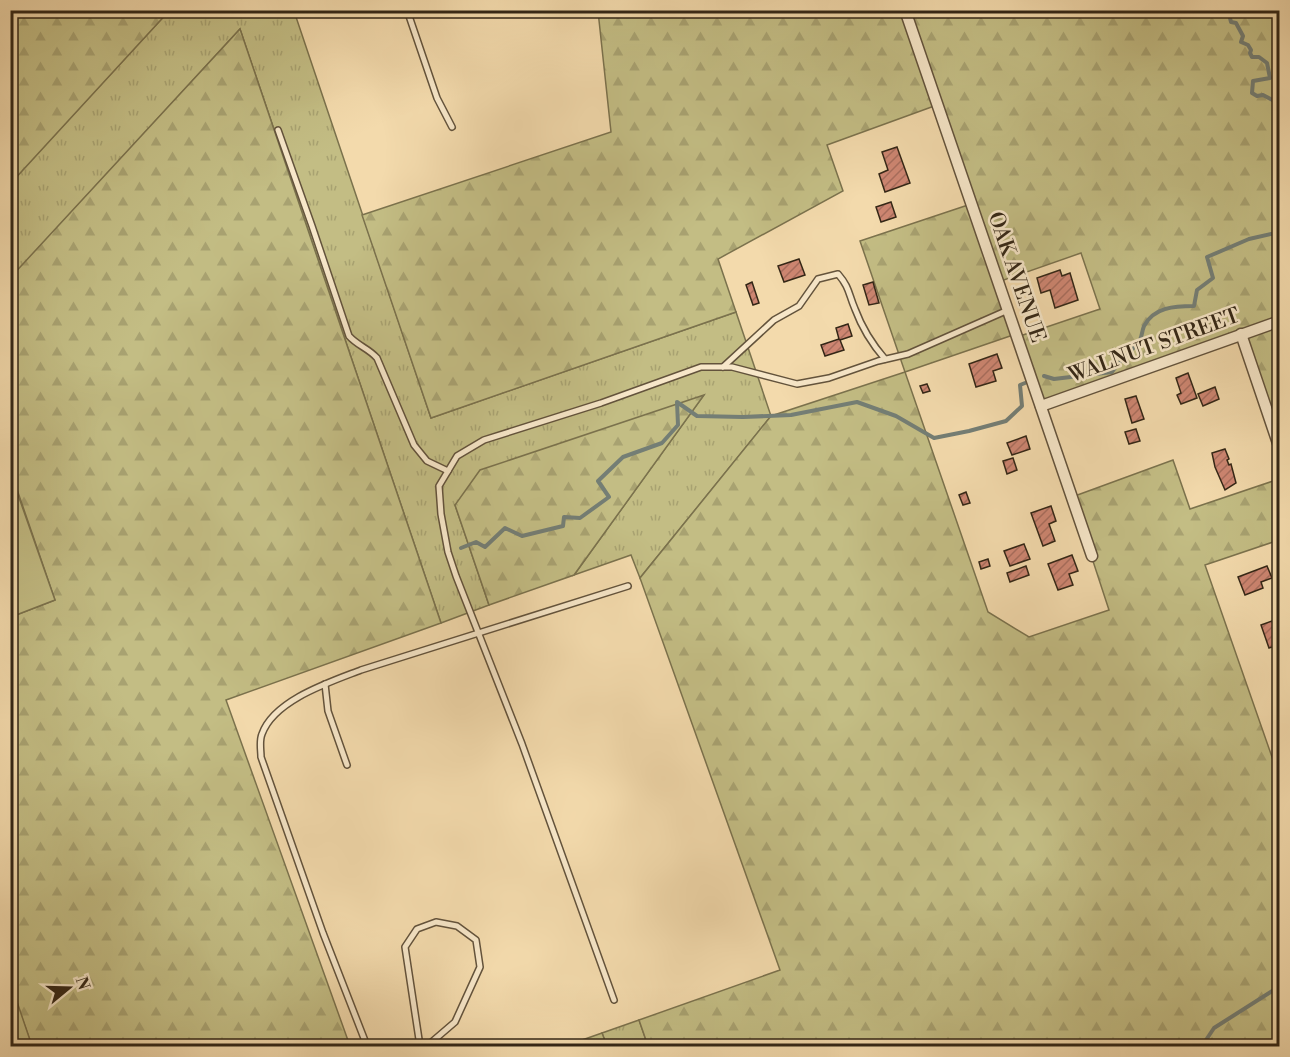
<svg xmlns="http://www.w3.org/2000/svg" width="1290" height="1057" font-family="'Libre Bodoni',serif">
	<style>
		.grass { fill: url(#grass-tufts); stroke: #7b724d; stroke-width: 1.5 }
		.forest { fill: url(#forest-firs); stroke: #7b724d; stroke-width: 1.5 }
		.park { fill: #c3bd84; stroke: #7b724d; stroke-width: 1.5 }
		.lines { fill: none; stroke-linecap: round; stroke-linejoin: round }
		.stream { stroke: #747e75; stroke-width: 4 }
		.building { fill: url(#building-hatch); stroke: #332616; stroke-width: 1.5 }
		.lane-casing { stroke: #63533c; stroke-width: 8 }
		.street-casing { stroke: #63533c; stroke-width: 13 }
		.lane { stroke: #f7e7c9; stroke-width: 5 }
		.street { stroke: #f7e7c9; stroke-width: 10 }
		.labels { text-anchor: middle; stroke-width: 5; stroke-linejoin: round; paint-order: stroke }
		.street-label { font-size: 21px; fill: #332616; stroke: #f7e7c9 }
	</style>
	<defs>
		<pattern id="grass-tufts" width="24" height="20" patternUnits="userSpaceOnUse" patternTransform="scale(1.5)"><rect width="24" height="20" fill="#c3bd84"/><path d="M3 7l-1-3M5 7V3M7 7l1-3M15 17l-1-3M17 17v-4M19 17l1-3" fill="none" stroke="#a8a271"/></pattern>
		<pattern id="forest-firs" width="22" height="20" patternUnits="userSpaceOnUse" patternTransform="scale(1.5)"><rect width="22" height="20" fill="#c3bd84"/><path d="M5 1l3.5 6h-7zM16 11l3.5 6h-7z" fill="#a8a271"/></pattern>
		<pattern id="building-hatch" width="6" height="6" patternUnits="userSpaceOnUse" patternTransform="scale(1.5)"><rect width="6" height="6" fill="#ce8672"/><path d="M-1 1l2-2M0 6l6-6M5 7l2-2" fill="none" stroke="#a86d5d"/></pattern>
	</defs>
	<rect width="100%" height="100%" fill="#f3daac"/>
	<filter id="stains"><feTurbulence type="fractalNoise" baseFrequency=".00333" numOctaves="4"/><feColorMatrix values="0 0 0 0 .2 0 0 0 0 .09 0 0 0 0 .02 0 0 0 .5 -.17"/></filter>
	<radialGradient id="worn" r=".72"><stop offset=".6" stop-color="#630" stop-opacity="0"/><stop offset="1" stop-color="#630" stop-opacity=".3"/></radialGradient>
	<g class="grass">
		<path d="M169,11h125l137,407 305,-106 35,104 -131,162 -9,-23 -57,20 129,-179 -248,109 34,100 -48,18 -201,-594 -229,249 -1,-95z"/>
		<path d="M639,1020l9,26h-41l-5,-13z"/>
	</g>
	<g class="forest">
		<path d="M11,10l158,1 -158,172 -1,-172z"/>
		<path d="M598,11h681v438l-38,-115 -200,72 -24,-69 83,-28 -19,-56 -83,29 18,52 -111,38 83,240 41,25 80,-27 -37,-113 101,-37 17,49 89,-30v61l-74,25 74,212v269h-631l-9,-26 141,-50 -140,-392 131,-162 134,-44 -45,-131 111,-37 -34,-99 -110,40 16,46 -125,68 18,53 -305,106 -69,-203 249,-83z"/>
		<path d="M240,29l201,594 -215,77 124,346h-318l-22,-62 1,-367 44,-17 -44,-128 -1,-194z"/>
		<path d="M704,395l-130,180 -85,30 -34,-100 25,-35z"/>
		<path d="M602,1033l5,13h-42z"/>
	</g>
	<g class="park">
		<path d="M10,472l45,128 -44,17h-1z"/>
		<path d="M11,984l21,62h-21z"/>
	</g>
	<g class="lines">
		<g class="stream">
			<path d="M1228,10l3,12 5,1 7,13 -2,6 7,3 3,5 -1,3 2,4h7l8,6 3,15 -17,3 -1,12 5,3 6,-1 17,9"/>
			<path d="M1044,376l10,3 58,-7c8,-12 19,-20 28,-32 2,-4 2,-9 4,-14 10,-19 31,-20 50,-20l3,-16 16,-12 -6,-21 42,-18 31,-7"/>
			<path d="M461,548l15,-6 9,5 20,-19 17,8 41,-10 1,-9 16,1 29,-21 -11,-16 25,-24 39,-14 16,-18 -1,-23 20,14 46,1 48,-2 66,-13 39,14 38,22 35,-7 37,-10 16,-15 -2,-21 5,-2"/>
			<path d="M1202,1046l12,-18 66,-42"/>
		</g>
	</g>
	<g class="building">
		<path d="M897,147l13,36 -25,9 -6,-18 9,-4 -6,-18z"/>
		<path d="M891,202l5,15 -15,5 -5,-15z"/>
		<path d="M799,259l6,16 -21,7 -6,-16z"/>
		<path d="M1060,270l2,6 8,-3 8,27 -23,8 -5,-18 -9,3 -4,-15z"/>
		<path d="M752,282l7,21 -6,2 -7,-20z"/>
		<path d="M873,282l6,21 -10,2 -6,-20z"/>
		<path d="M848,324l4,12 -12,4 4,10 -19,6 -4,-11 18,-6 -3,-11z"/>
		<path d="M997,354l5,14 -9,3 3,10 -20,6 -7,-23z"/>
		<path d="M1188,373l9,25 -16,6 -4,-9 4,-2 -5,-15z"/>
		<path d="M927,384l3,7 -7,2 -3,-7z"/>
		<path d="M1215,387l4,12 -16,7 -5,-12z"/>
		<path d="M1136,396l8,23 -12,4 -7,-24z"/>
		<path d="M1136,429l4,12 -11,3 -4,-12z"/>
		<path d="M1026,436l4,13 -18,6 -5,-12z"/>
		<path d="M1225,449l4,10 -2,1 2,5 2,-1 5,19 -11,7 -10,-23 -3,-14z"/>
		<path d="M1013,458l4,12 -10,4 -4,-13z"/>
		<path d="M966,492l4,11 -7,2 -4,-10z"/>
		<path d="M1051,506l5,15 -7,3 6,17 -12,5 -12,-33z"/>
		<path d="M1024,544l6,15 -20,7 -6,-15z"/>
		<path d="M1072,555l6,16 -9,3 4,11 -15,5 -10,-26z"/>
		<path d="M988,559l2,7 -9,3 -2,-7z"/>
		<path d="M1026,566l3,9 -19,7 -3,-9z"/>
		<path d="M1267,566l5,12 -11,4 2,6 -18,7 -7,-18z"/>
		<path d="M1272,621l4,12 4,-1v21l-2,1 -3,-8 -6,2 -8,-23z"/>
	</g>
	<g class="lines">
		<g class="lane-casing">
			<g id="lane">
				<path d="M407,10l30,88 15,29"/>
				<path d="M278,130l34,96 37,110c9,10 19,12 28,22l37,87 13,16 21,10"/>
				<path d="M723,367l51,-47 25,-14 19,-27 20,-5c12,14 10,19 17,35 7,19 17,35 30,50"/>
				<path d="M325,684l3,27 19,54"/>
				<path d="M614,1000l-92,-256 -66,-168 -8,-24 -7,-38 -2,-28 18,-30 27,-16 117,-37 100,-36h31l65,17 32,-6 49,-17 30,-7 100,-44"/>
				<path d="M367,1046l-44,-113 -62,-176c0,-7 -2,-16 1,-23 12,-34 68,-52 99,-64l267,-84"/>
				<path d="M420,1046l-15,-99 12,-18 19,-7 21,4 19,14 4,27 -25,55 -28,24"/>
			</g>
		</g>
		<g class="street-casing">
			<g id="street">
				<path d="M905,10l187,546"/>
				<path d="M1241,334l39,115"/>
				<path d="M1041,406l239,-85"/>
			</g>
		</g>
		<use href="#lane" class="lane"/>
		<use href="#street" class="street"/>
	</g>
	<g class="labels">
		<g class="street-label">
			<text transform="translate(1017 277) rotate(71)" y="7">OAK AVENUE</text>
			<text transform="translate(1154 345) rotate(-20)" y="7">WALNUT STREET</text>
		</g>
	</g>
	<rect width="1290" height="1057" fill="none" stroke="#f3daac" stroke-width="36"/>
	<rect x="12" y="12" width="1266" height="1033" fill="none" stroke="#332616" stroke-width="3"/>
	<rect x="18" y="18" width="1254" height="1021" fill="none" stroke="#332616" stroke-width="1.5"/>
	<g transform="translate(69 988) rotate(71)" stroke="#f7e7c9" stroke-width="4.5" paint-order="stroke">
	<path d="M0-4.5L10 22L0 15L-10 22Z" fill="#332616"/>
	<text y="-9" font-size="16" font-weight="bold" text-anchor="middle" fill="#332616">N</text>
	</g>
	<rect width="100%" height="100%" filter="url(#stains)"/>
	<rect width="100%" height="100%" fill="url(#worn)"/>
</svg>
